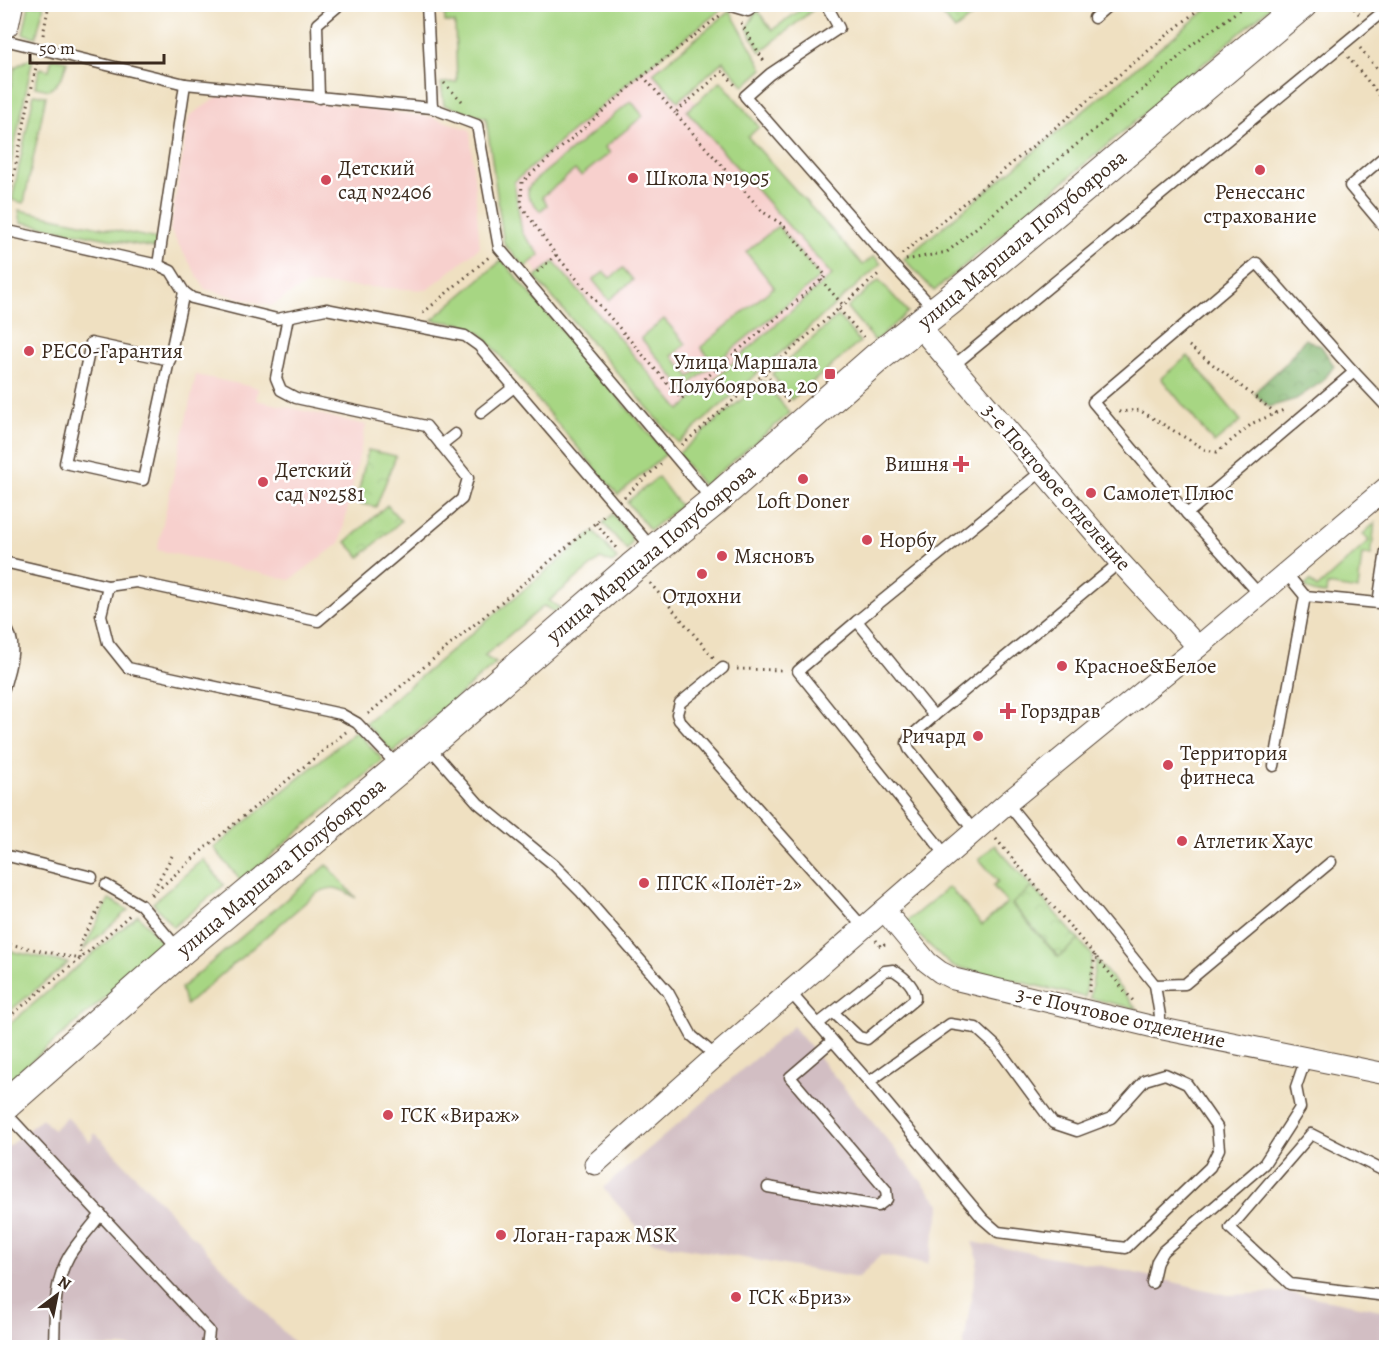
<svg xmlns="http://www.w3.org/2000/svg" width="1391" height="1352" font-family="Alegreya,serif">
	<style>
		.built { fill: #f7d0cd }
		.industrial { fill: #d2bec3 }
		.green { fill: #a7d683; stroke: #718050; stroke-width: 1.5 }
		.forest { fill: url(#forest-crowns); stroke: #607048; stroke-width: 1.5 }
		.park { fill: url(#park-crowns); stroke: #718050; stroke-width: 1.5 }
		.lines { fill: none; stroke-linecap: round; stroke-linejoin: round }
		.lane-casing { stroke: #564536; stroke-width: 13 }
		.street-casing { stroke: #564536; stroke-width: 23 }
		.secondary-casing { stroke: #564536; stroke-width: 32 }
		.path { stroke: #564536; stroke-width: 3; stroke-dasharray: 1.5 4.5; stroke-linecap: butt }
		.lane { stroke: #fff; stroke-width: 10 }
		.street { stroke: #fff; stroke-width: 21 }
		.secondary { stroke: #fff; stroke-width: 30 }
		.poi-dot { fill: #d1495b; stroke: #fff; stroke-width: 2 }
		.labels { text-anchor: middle; stroke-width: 5; stroke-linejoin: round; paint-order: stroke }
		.poi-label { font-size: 21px; fill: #3b2a1e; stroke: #fff; text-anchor: start }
		.street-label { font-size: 21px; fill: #3b2a1e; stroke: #fff }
	</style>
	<defs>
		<pattern id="forest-crowns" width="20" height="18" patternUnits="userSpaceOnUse" patternTransform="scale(1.5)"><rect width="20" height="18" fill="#85b771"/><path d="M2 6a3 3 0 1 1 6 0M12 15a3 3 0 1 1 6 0" fill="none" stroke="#6e955c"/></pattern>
		<pattern id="park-crowns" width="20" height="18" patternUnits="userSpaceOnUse" patternTransform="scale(1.5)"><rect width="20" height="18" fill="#a7d683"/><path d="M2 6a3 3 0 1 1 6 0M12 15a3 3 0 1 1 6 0" fill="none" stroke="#91b871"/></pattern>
	</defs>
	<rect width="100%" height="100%" fill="#fff"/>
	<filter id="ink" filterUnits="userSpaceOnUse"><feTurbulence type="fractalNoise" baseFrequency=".0167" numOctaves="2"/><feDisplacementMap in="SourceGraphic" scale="12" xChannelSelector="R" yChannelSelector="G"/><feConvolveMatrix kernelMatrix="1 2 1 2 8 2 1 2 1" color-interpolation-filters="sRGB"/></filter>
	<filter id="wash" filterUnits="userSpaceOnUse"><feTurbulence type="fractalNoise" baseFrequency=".008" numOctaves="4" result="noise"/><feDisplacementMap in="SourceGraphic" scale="24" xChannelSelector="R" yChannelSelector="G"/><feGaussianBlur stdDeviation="1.35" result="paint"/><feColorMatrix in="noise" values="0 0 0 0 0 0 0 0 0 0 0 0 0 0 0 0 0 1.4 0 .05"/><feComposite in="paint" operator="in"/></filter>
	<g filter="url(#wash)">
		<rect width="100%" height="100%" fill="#efe0c1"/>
		<g class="built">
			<path d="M649,49l194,223 -176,154 -157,-187 -12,-122z"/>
			<path d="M227,91l205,26 38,13 10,117 -53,43 -120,-6 -36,22 -66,-17 -35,-59 19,-114z"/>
			<path d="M196,375l62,13 -2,12 110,25 -26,118 -50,37 -133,-30z"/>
		</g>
		<g class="industrial">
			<path d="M793,1026l148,179 -13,59 -47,-9 -23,23 -207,-36 -48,-54z"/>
			<path d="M67,1117l23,25 5,-9 203,214h-293l-1,-197 38,-32 11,12z"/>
			<path d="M972,1242l146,27 110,26 59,-3 99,19v36l-423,1 15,-90z"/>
		</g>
		<g class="green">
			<path d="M725,4l1,2 -88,68 -124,108 8,51 18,22 -15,12 -21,-23 -18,-126 -42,-13 -3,-22 16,-1 -2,-59 -10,-1 -1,-17z"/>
			<path d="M29,5h15l-8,32 -13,-3z"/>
			<path d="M802,5h17l-59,47 -13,-24 10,-18 15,20 31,-22z"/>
			<path d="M1212,5h61l-339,286 -30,-32z"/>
			<path d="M730,11l33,58 -19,17 -21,-25 -45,40 -25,-28z"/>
			<path d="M33,57l-28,136v-81l10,-45z"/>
			<path d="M52,58l15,3c-3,13 -6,21 -18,29l-14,-3 5,-19 9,2z"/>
			<path d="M721,81l38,46 -11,10 115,128 11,-9 7,8 -203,179 -143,-166 19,-15 126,148 152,-135 -145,-164z"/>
			<path d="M34,94l12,2 -22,107 -12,-3z"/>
			<path d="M631,101l12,15 -38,31 5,6 -29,23 -6,-6 -33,27 5,8 -7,6 -12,-15v-8l6,-7z"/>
			<path d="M19,210l138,29 -2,9 -134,-26z"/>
			<path d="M778,226l42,51 -136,112 -43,-51 23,-19 22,25 -14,12 18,21 21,-17 -10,-13 73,-60 -28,-35z"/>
			<path d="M502,260l164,194 -48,41 -137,-162 -19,-9 -30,-4z"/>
			<path d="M623,268l10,12 -24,20 -16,-20 11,-8 6,6z"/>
			<path d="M879,280l29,32 -33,29 -28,-33z"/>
			<path d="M838,316l22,26 -69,58 -19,-26z"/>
			<path d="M1188,356l53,65 -27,22 -53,-65z"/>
			<path d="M763,381l27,32 -87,73 -25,-32z"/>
			<path d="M658,477l22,29 -30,24 -23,-28z"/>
			<path d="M613,514l19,24 -1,6 -4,6 -24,-27z"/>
			<path d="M1375,523l-4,32 -9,-1 -4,36 -31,-5 -1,9c-9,-1 -15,-1 -21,-8l5,-5 7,7 52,-47 -6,-7z"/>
			<path d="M594,531l23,28 -5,4 -12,-4 -51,42 11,7 -5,4 -11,-6 -60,50 12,7 -103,89 -28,-29z"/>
			<path d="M356,731l27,29 -142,121 -27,-33z"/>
			<path d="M995,845l37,42 -20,18 46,52 21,-17 13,15 -7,42 -133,-31 -47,-43 44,-36 33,38 25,-22 -14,-17 5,-5 -19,-22z"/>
			<path d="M203,859l21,26 -51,42 -20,-24z"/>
			<path d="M327,865l29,33c-17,-11 -24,-14 -42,-3l-128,110 -5,-17z"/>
			<path d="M109,899l19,11 -45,40z"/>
			<path d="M138,915l27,31 -160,138v-56z"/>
			<path d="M5,950l63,13 -63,52z"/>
			<path d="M1096,959l41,50 -47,-11z"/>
		</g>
		<path class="forest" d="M1305,339l16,7 13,20 -11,15 -27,18 -27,8 -14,-13 3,-5 27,-25z"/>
		<g class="park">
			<path d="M934,5h-1h53l-31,25z"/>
			<path d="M368,450l28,6 -20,51 -20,-4z"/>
			<path d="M387,505l14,16 -41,36 -14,-15z"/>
			<path d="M1032,887l47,53 -20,17 -47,-53z"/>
		</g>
	</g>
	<g filter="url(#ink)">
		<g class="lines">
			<g class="lane-casing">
				<g id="lane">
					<path d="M427,4l5,104"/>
					<path d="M730,4l1,2 17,5 11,-7"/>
					<path d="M826,4l13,24 -69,46 -25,22 146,167 43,46"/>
					<path d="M1094,18l16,-14"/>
					<path d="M4,40l181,44 247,24 45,17 22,123 214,253"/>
					<path d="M319,98l-2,-74 20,-17v-3"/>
					<path d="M1386,155l-36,31 36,43"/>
					<path d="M4,230l154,35 13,6 13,21 8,6 85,21 49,-10 139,27 14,10 173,202"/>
					<path d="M158,265l27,-181"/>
					<path d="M170,360l-79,-17 -26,120 78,17 41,-188"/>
					<path d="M953,366l433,-357"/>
					<path d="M481,413l33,-26"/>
					<path d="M441,445l14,-11"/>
					<path d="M1187,514l167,-142"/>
					<path d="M4,562l104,24 28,-4 182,39 144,-122 6,-21 -42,-52 -130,-28 -15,-8 -5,-12 12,-61"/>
					<path d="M1286,573l19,23"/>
					<path d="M108,586l-7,29 7,28 20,25 213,46 16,9 41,43"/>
					<path d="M1260,595l-73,-81 -94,-112 164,-139 97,109 32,34"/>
					<path d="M857,621l185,-150"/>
					<path d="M4,626c16,17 5,42 0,62"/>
					<path d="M723,668l-43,35 -3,11 2,6 184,207"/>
					<path d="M934,716l186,-154"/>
					<path d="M429,747l49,56 76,62 27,27 87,100 24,44 24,20"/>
					<path d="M1274,766l31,-170 73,7 8,-52"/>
					<path d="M1007,803l148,182 5,31 -2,12"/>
					<path d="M4,855l88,22"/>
					<path d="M946,855l-148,-184 59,-50 77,95 -25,22 -2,5 2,6 65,82"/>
					<path d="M106,885l35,20 38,45"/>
					<path d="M1155,985l30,-1 146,-122"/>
					<path d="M790,992l79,90 81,-58 26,4 21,19 56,76 24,8 34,-13 34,-38 20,-6 22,10 30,43 2,22 -9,18 -84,81 -128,-16 -15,-13 -114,-137"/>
					<path d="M818,1024l67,-53 8,-1c10,6 23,16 22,29l-48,40 -8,-2 -26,-25"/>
					<path d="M4,1111l205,220 -2,17"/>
					<path d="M1386,1172l-75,-38 -81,94 60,56 96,12"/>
					<path d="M768,1187l110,19 9,-7 -1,-9 -96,-113 42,-36"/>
					<path d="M1152,1283l5,-22 6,-10 101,-87 36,-56 -4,-21 10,-29"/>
					<path d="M54,1348c1,-32 -1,-64 15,-92 9,-15 22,-28 32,-42"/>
				</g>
			</g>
			<g class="street-casing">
				<g id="street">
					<path d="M918,325l202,237 78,85"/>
					<path d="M884,910l43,52 13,10 14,7 204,49 228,46"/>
					<path d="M595,1164l121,-108 291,-253 191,-156 188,-159"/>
				</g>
			</g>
			<g class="secondary-casing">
				<g id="secondary">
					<path d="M4,23l4,-19"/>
					<path d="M4,1106l176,-155 247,-206 205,-177 81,-66 165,-145 72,-57 352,-296"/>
				</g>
			</g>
			<g class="path">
				<path d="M1350,4l9,10"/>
				<path d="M741,23l24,40"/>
				<path d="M43,35l6,-31"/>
				<path d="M1360,48l26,31"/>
				<path d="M1348,57l38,46"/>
				<path d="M643,76l32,37"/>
				<path d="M444,83l21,21"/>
				<path d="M5,217l32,-155"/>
				<path d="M902,254l303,-250"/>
				<path d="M556,255l125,144 145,-123 -43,-51 -20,-13 -88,-99 48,-42 12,14"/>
				<path d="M906,260l41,-8 200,-166 46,-42 54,-40"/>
				<path d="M537,272l19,-17 -35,-50 1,-23 121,-106 79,-62"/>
				<path d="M821,280l22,25"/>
				<path d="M839,309l26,30"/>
				<path d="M423,313l66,-56"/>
				<path d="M1189,346l88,68"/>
				<path d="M765,373l25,32"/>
				<path d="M1119,412l20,-2 67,40 11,2 36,-29 33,-14"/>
				<path d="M682,445l199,-173"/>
				<path d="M624,497l40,-36"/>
				<path d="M596,523l21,26"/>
				<path d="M650,583l64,75"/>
				<path d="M737,669l48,1"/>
				<path d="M368,714l238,-200"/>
				<path d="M996,839l139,164"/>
				<path d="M151,894l21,-38"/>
				<path d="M152,895l53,-47 141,-116"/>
				<path d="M876,940l5,7 6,-5"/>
				<path d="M4,943l76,16v-16l24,-44"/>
				<path d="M1089,992l6,-37"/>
				<path d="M4,1021l76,-62 51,-45"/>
			</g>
			<use href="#lane" class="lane"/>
			<use href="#street" class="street"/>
			<use href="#secondary" class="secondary"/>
		</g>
	</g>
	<g class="poi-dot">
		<circle cx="1260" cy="170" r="6"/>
		<circle cx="633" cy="178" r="6"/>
		<circle cx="326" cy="180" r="6"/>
		<circle cx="29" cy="351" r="6"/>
		<rect x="824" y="368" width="12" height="12" rx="3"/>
		<path d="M958 455h6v6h6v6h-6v6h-6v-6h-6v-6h6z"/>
		<circle cx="803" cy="479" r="6"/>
		<circle cx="263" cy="482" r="6"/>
		<circle cx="1091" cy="493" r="6"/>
		<circle cx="867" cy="540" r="6"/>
		<circle cx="722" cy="556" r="6"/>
		<circle cx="702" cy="574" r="6"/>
		<circle cx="1062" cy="666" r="6"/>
		<path d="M1005 702h6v6h6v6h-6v6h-6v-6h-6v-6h6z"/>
		<circle cx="978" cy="736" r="6"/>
		<circle cx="1168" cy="765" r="6"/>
		<circle cx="1182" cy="841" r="6"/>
		<circle cx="644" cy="883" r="6"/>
		<circle cx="388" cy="1115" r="6"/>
		<circle cx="501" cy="1235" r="6"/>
		<circle cx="736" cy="1297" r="6"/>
	</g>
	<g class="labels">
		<g class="poi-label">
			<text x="338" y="175">Детский<tspan x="338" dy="24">сад №2406</tspan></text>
			<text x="645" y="185">Школа №1905</text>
			<text x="1260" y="199" text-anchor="middle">Ренессанс<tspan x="1260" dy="24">страхование</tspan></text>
			<text x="41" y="358">РЕСО-Гарантия</text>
			<text x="818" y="369" text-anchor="end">Улица Маршала<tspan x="818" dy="24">Полубоярова, 20</tspan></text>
			<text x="949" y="471" text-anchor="end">Вишня</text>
			<text x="275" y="477">Детский<tspan x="275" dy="24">сад №2581</tspan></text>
			<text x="1103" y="500">Самолет Плюс</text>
			<text x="803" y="508" text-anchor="middle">Loft Doner</text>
			<text x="879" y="547">Норбу</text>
			<text x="734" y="563">Мясновъ</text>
			<text x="702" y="603" text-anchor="middle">Отдохни</text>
			<text x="1074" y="673">Красное&amp;Белое</text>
			<text x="1020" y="718">Горздрав</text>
			<text x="966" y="743" text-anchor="end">Ричард</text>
			<text x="1180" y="760">Территория<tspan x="1180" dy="24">фитнеса</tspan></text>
			<text x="1194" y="848">Атлетик Хаус</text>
			<text x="656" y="890">ПГСК «Полёт-2»</text>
			<text x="400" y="1122">ГСК «Вираж»</text>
			<text x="513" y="1242">Логан-гараж MSK</text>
			<text x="748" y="1304">ГСК «Бриз»</text>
		</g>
		<g class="street-label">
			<text transform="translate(1022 239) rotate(-40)" y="7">улица Маршала Полубоярова</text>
			<text transform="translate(1057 487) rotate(49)" y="7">3-е Почтовое отделение</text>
			<text transform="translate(651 553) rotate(-40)" y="7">улица Маршала Полубоярова</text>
			<text transform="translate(281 867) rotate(-40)" y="7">улица Маршала Полубоярова</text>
			<text transform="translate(1121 1017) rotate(13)" y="7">3-е Почтовое отделение</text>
		</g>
	</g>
	<rect width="1391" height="1352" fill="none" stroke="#fff" stroke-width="24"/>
	<g transform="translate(57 1295) rotate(32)" stroke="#ffffff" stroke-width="4.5" paint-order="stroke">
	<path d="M0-4.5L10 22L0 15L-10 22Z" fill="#3b2a1e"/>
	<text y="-9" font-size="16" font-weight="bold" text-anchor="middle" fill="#3b2a1e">N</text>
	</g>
	<path d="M30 54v9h134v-9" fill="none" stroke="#3b2a1e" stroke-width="3"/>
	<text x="39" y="54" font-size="18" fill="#3b2a1e" stroke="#ffffff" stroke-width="4.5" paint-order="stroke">50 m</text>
</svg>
